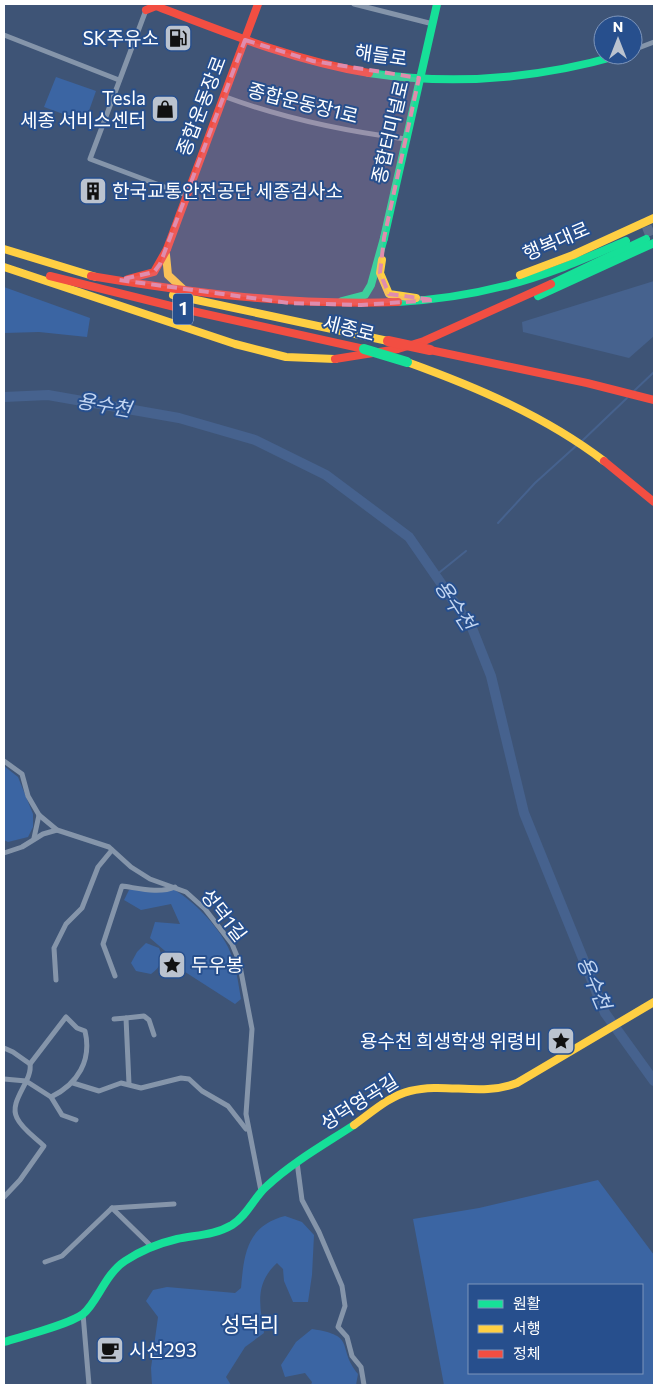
<svg xmlns="http://www.w3.org/2000/svg" width="658" height="1389" font-family="Commissioner,'Noto Sans KR',sans-serif">
	<style>
		.green { fill: #3b65a3; fill-rule: evenodd }
		.water { fill: #46628e }
		.lines { fill: none; stroke-linecap: round; stroke-linejoin: round }
		.stream { stroke: #46628e; stroke-width: 2 }
		.river { stroke: #46628e; stroke-width: 10 }
		.highway-tunnel { stroke: #5b6e8b; stroke-width: 10; stroke-dasharray: 10 5; stroke-linecap: butt }
		.street { stroke: #8595aa; stroke-width: 5 }
		.fast { stroke: #16e098; stroke-width: 8 }
		.slow { stroke: #ffcf43; stroke-width: 8 }
		.jam { stroke: #f24e42; stroke-width: 8 }
		.fast-bridge { stroke: #16e098; stroke-width: 10 }
		.jam-bridge { stroke: #f24e42; stroke-width: 10 }
		.marked { fill: #e08cad; fill-opacity: 0.2; stroke: #e08cad; stroke-width: 4; stroke-dasharray: 10 6; stroke-linejoin: round }
		.labels { text-anchor: middle; stroke-width: 4; stroke-linejoin: round; paint-order: stroke }
		.shield { fill: #274f8d; stroke: #becadd; stroke-width: 1 }
		.shield-label { font-size: 18px; font-weight: bold; fill: #fff }
		.poi-label { font-size: 19px; fill: #fff; stroke: #274f8d; text-anchor: end }
		.street-label { font-size: 19px; fill: #fff; stroke: #274f8d }
		.water-label { font-size: 20px; font-style: italic; fill: #c3d6f2; stroke: #274f8d }
		.quarter-label { font-size: 21px; fill: #fff; stroke: #274f8d }
	</style>
	<rect width="100%" height="100%" fill="#3e5476"/>
	<g class="green">
		<path d="M56,77l40,14 -11,31 -41,-15z"/>
		<path d="M4,287l86,31 -3,19 -48,-5 -35,1z"/>
		<path d="M4,766l14,11 15,37v13l-5,10 -20,5 -4,-2z"/>
		<path d="M173,889c22,13 44,36 55,58 8,16 10,35 13,52l-6,5 -53,-34 -10,-13 -22,-19 5,-16 25,2 -9,-20 -30,6 -17,-10 5,-10z"/>
		<path d="M146,943l13,5c5,11 2,19 -8,26l-15,-3 -5,-8 6,-11z"/>
		<path d="M598,1180l56,75v130h-210l-31,-166 66,-11zM642,1285v88h-173v-88z"/>
		<path d="M285,1216l17,6 12,13 -2,40 -4,27h-15l-9,-21 -1,-12 -6,-6c-23,21 -17,43 -13,70l-19,14 -19,30 5,8h-79l-1,-17 7,-51 -12,-16 7,-11 14,-3 68,6 6,-5c3,-35 6,-62 44,-72z"/>
		<path d="M312,1329c46,7 24,18 46,45l-2,11h-45l1,-3 -7,-9 -20,4 -4,-12 15,-23z"/>
	</g>
	<path class="water" d="M654,281v55l-25,22 -106,-26 -1,-10z"/>
	<g class="lines">
		<g class="stream">
			<path d="M634,391l20,-19"/>
			<path d="M582,441l45,-43"/>
			<path d="M498,523l37,-40 41,-37"/>
			<path d="M435,576l31,-25"/>
		</g>
		<path class="river" d="M4,397l44,-2 131,23 76,22 71,35 83,62 63,91 19,48 33,137 81,200 49,68"/>
		<path class="highway-tunnel" d="M644,233l10,-4"/>
		<g class="street">
			<path d="M354,4l79,20"/>
			<path d="M146,10l-56,149 96,36"/>
			<path d="M4,35l115,45"/>
			<path d="M633,50l21,-8"/>
			<path d="M223,96c59,22 120,35 183,43"/>
			<path d="M4,761l18,13 6,22 11,19 18,15 52,17 22,20 19,12 36,13 19,17 27,35 7,17 13,68 -6,85 15,77"/>
			<path d="M34,838l5,-23"/>
			<path d="M4,853l18,-6 21,-13 14,-4"/>
			<path d="M115,976l-12,-32 19,-58c16,2 37,8 53,1"/>
			<path d="M56,980l-2,-32 12,-24 16,-16 16,-41 14,-17"/>
			<path d="M126,1018l18,-2 5,4 5,15"/>
			<path d="M114,1019l12,-1 3,66"/>
			<path d="M4,1048l9,4 17,12c3,17 -22,37 -13,54 5,11 19,20 27,28l-24,34 -16,17"/>
			<path d="M4,1079l22,2 25,16c27,-13 41,-37 34,-66l-8,-3 -11,-11 -36,47"/>
			<path d="M73,1083l26,8 22,-8 20,5 40,-10 8,1 13,12 26,15 18,23"/>
			<path d="M51,1097l11,18 14,5"/>
			<path d="M297,1162l5,38 17,32 23,54 3,20 -7,21 9,10 5,19 9,11 3,18"/>
			<path d="M112,1208l62,-4"/>
			<path d="M45,1262l17,-6 50,-48 40,39"/>
			<path d="M83,1314l6,71"/>
		</g>
		<g class="fast">
			<path d="M369,73c86,13 168,6 251,-18"/>
			<path d="M384,238l53,-234"/>
			<path d="M551,284l95,-45"/>
			<path d="M538,296l116,-53"/>
			<path d="M342,301l23,-6 6,-10 13,-47"/>
			<path d="M398,302c35,-2 71,-7 106,-16 42,-10 82,-28 122,-45"/>
			<path d="M4,1342c19,-6 64,-17 79,-28 14,-11 22,-40 42,-53 15,-10 35,-18 52,-22 19,-4 38,-4 55,-14 16,-10 22,-28 35,-39 26,-24 58,-42 87,-61"/>
		</g>
		<g class="slow">
			<path d="M4,249l92,28"/>
			<path d="M166,255l2,20 16,15"/>
			<path d="M382,260l-2,13 9,21 27,4"/>
			<path d="M4,267l231,77 51,13 49,2"/>
			<path d="M520,275l53,-20 81,-37"/>
			<path d="M173,295l215,46"/>
			<path d="M407,362c69,25 138,54 197,99"/>
			<path d="M354,1125c17,-12 35,-29 56,-34 35,-9 72,6 107,-8l137,-81"/>
		</g>
		<g class="jam">
			<path d="M146,10l10,-4c70,27 139,55 213,67"/>
			<path d="M167,249l91,-245"/>
			<path d="M50,276l133,33 181,40"/>
			<path d="M91,276c102,17 203,30 307,26"/>
			<path d="M128,279l26,-7 13,-23"/>
			<path d="M430,350l157,33 67,17"/>
			<path d="M335,359l63,-10 26,-8 127,-57"/>
			<path d="M604,461l50,41"/>
		</g>
		<path class="fast-bridge" d="M364,349l43,13"/>
		<path class="jam-bridge" d="M388,341l42,9"/>
	</g>
	<path class="marked" d="M245,40l68,21 106,17 -35,160 -4,35 9,21 45,6 -73,5 -72,-2 -170,-23 35,-8 6,-8z"/>
	<defs>
		<g id="fuel-square" transform="scale(1.4375)"><rect x="-9" y="-9" width="18" height="18" rx="4" fill="#bbc3cf" stroke="#274f8d"/><path d="M-5.5-6h7V0h2V4h1.3V-2.5L3-4.5l.8-.8L6-3V5H2.5V1h-1V6h-7ZM-4.2-4.7v3.2H.2V-4.7Z" fill="#111"/></g>
		<g id="shop-square" transform="scale(1.4375)"><rect x="-9" y="-9" width="18" height="18" rx="4" fill="#bbc3cf" stroke="#274f8d"/><path d="M-5-2.5h2.3a2.7 3.5 0 0 1 5.4 0H5L5.5 6h-11ZM-1.5-2.5h3a1.5 2.3 0 0 0-3 0Z" fill="#111"/></g>
		<g id="building-square" transform="scale(1.4375)"><rect x="-9" y="-9" width="18" height="18" rx="4" fill="#bbc3cf" stroke="#274f8d"/><path d="M-4-6H4V6H1V3H-1V6H-4ZM-2.5-4.3h1.7v1.8h-1.7ZM.8-4.3h1.7v1.8H.8ZM-2.5-1h1.7V.8h-1.7ZM.8-1h1.7V.8H.8Z" fill="#111"/></g>
		<g id="sight-square" transform="scale(1.4375)"><rect x="-9" y="-9" width="18" height="18" rx="4" fill="#bbc3cf" stroke="#274f8d"/><path d="M0-6L1.8-2.2L6-1.7L2.9 1.2L3.7 5.4L0 3.3L-3.7 5.4L-2.9 1.2L-6-1.7L-1.8-2.2Z" fill="#111"/></g>
		<g id="cafe-square" transform="scale(1.4375)"><rect x="-9" y="-9" width="18" height="18" rx="4" fill="#bbc3cf" stroke="#274f8d"/><path d="M-5.5-4.5H6V0H3Q3 3.5 0 3.5H-2.5Q-5.5 3.5-5.5 0ZM3-3.2v2h1.7v-2ZM-6 4.5H4V6H-6Z" fill="#111"/></g>
	</defs>
	<g fill-rule="evenodd">
		<use href="#fuel-square" x="178" y="38"/>
		<use href="#shop-square" x="165" y="109"/>
		<use href="#building-square" x="93" y="191"/>
		<use href="#sight-square" x="172" y="965"/>
		<use href="#sight-square" x="561" y="1041"/>
		<use href="#cafe-square" x="110" y="1350"/>
	</g>
	<g class="labels">
		<rect class="shield" x="173" y="293.5" width="20" height="31" rx="4"/>
		<g class="shield-label">
			<text x="183" y="315">1</text>
		</g>
		<g class="poi-label">
			<text x="159" y="45">SK주유소</text>
			<text x="146" y="105">Tesla<tspan x="146" dy="22">세종 서비스센터</tspan></text>
			<text x="112" y="198" text-anchor="start">한국교통안전공단 세종검사소</text>
			<text x="191" y="972" text-anchor="start">두우봉</text>
			<text x="542" y="1048">용수천 희생학생 위령비</text>
			<text x="129" y="1357" text-anchor="start">시선293</text>
		</g>
		<g class="street-label">
			<text transform="translate(381 55) rotate(8)" y="7">해들로</text>
			<text transform="translate(303 103) rotate(14)" y="7">종합운동장1로</text>
			<text transform="translate(201 106) rotate(-69)" y="7">종합운동장로</text>
			<text transform="translate(390 132) rotate(-77)" y="7">종합터미널로</text>
			<text transform="translate(556 241) rotate(-23)" y="7">행복대로</text>
			<text transform="translate(349 328) rotate(14)" y="7">세종로</text>
			<text transform="translate(224 915) rotate(52)" y="7">성덕1길</text>
			<text transform="translate(359 1102) rotate(-32)" y="7">성덕영곡길</text>
		</g>
		<g class="water-label">
			<text transform="translate(104 405) rotate(10)" y="7">용수천</text>
			<text transform="translate(455 605) rotate(57)" y="7">용수천</text>
			<text transform="translate(594 983) rotate(67)" y="7">용수천</text>
		</g>
		<g class="quarter-label">
			<text x="250" y="1332">성덕리</text>
		</g>
	</g>
	<rect width="658" height="1389" fill="none" stroke="#ffffff" stroke-width="10"/>
	<rect x="468" y="1284" width="175" height="90" fill="#274f8d" stroke="#7d95bb"/>
	<rect x="478" y="1300" width="25" height="8" fill="#16e098" stroke="#7d95bb"/>
	<text x="513" y="1309" font-size="15" fill="#ffffff">원활</text>
	<rect x="478" y="1325" width="25" height="8" fill="#ffcf43" stroke="#7d95bb"/>
	<text x="513" y="1334" font-size="15" fill="#ffffff">서행</text>
	<rect x="478" y="1350" width="25" height="8" fill="#f24e42" stroke="#7d95bb"/>
	<text x="513" y="1359" font-size="15" fill="#ffffff">정체</text>
	<g transform="translate(618 40)"><circle r="24" fill="#274f8d" stroke="#7d95bb"/>
	<path d="M0-4L9 19L0 12L-9 19Z" fill="#bbc3cf"/>
	<text y="-8" font-size="14" font-weight="bold" text-anchor="middle" fill="#ffffff">N</text>
	</g>
</svg>
